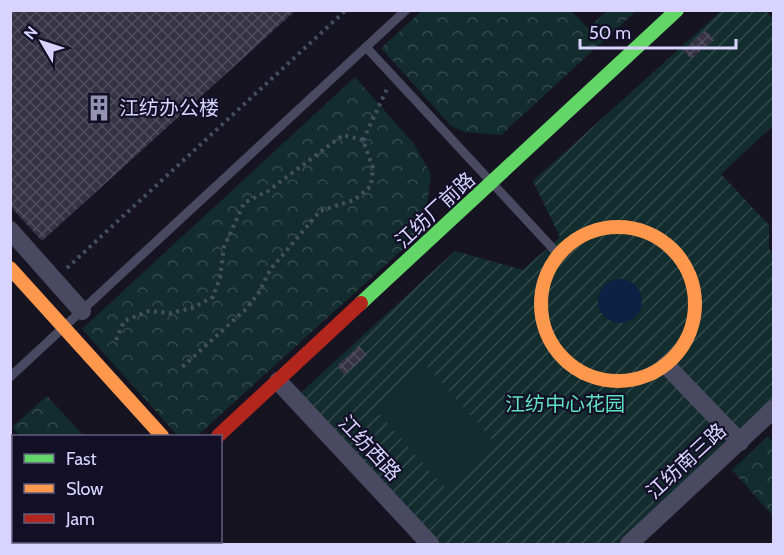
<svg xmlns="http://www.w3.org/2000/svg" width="784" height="555" font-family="Cabin,'Noto Sans SC',sans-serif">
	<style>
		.forest { fill: url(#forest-crowns) }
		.garden { fill: url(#garden-furrows) }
		.pitch { fill: #132c2d }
		.water { fill: #0d2144 }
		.building { fill: url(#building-cross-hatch) }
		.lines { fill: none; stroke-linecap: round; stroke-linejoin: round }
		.path { stroke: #44505f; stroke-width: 4; stroke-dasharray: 3 4.5; stroke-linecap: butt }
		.lane { stroke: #4a4962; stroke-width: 9 }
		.street { stroke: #4a4962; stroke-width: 18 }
		.fast { stroke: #63d668; stroke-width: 14 }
		.slow { stroke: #ff974d; stroke-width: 14 }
		.jam { stroke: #b3261e; stroke-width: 14 }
		.labels { text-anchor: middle; stroke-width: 4.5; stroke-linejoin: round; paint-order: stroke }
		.poi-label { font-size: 20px; fill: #d9d4ff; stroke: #130f26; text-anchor: start }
		.street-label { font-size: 20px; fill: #d9d4ff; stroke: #130f26 }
		.park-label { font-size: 20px; fill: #5fe0c0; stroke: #130f26 }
	</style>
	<defs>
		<pattern id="forest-crowns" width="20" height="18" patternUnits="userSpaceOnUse" patternTransform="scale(1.5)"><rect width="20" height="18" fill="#132c2d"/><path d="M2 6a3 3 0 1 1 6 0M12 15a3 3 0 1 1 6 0" fill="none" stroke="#354a4c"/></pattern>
		<pattern id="garden-furrows" width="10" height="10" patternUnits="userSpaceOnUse" patternTransform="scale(1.5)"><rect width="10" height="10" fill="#132c2d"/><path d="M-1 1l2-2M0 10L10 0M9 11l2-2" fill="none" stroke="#354a4c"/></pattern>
		<pattern id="building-cross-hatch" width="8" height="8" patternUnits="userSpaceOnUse" patternTransform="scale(1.5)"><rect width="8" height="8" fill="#343243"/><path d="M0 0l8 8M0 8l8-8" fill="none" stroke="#514f5f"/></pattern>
	</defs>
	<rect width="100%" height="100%" fill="#161421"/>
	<g class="forest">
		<path d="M423,10l148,1 17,17 19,-17h29l-135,124 -36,-3 -14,-6 -70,-78z"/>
		<path d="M355,77l59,67 17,30 -7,56 -227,206h-19l-96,-107z"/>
		<path d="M47,396l37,40h-64l-8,-9z"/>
		<path d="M768,436l5,6v74l-41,-46z"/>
		<path d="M13,532l1,10h84l-4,2h-83v-9z"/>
	</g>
	<path class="garden" d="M721,11h45l7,8v107l-52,48 48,51v24l5,5 -1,148 -153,142h-183l-140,-148 158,-145 68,19 37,-33 -27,-56z"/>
	<path class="pitch" d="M425,364l69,78 -50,45 -69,-78z"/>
	<circle class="water" cx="620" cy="301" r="22"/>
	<g class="building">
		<path d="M10,10h286l-254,231 -32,-35z"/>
		<path d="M706,30l8,10 -23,19 -8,-9z"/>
		<path d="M359,346l8,9 -23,20 -7,-9z"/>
	</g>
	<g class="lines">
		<g class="path">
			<path d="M363,140l24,-51"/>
			<path d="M67,268l279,-258"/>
			<path d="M116,340l8,-19 25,-10 21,2 22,-5 21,-11 7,-20 4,-30 20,-44 24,-12 75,-56 20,5 10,28 -2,18 -17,14 -34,11 -50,59 -12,24 -13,16 -65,59"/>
		</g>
		<g class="lane">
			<path d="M366,47l192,207"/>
			<path d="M10,377l396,-367"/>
		</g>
		<g class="street">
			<path d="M10,230l72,81"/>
			<path d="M666,365l74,77"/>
			<path d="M278,381l152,163"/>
			<path d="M629,544l145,-135"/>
		</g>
		<path class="fast" d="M361,303l316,-293"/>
		<g class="slow">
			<circle cx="618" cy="304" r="77"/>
			<path d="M10,268l152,168"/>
			<path d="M102,544l3,-2"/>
		</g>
		<path class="jam" d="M218,436l143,-133"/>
	</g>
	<defs>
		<g id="building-bare" transform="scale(2.07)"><path d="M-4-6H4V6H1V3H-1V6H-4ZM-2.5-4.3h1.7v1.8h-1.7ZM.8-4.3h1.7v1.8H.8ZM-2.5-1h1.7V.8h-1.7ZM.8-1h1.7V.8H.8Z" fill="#9591b1" stroke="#130f26" stroke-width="2.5" paint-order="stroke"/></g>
	</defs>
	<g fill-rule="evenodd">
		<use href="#building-bare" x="99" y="108"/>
	</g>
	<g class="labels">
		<g class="poi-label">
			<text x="119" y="115">江纺办公楼</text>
		</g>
		<g class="street-label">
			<text transform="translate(435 210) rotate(-43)" y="7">江纺厂前路</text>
			<text transform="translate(370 448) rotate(47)" y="7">江纺西路</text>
			<text transform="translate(686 461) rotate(-43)" y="7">江纺南三路</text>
		</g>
		<g class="park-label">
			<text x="565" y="411">江纺中心花园</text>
		</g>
	</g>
	<rect width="784" height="555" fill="none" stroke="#d9d4ff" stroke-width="24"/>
	<rect x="12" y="435" width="210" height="108" fill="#130f26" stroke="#625e7d" stroke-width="1.5"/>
	<rect x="24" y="454" width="30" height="9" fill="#63d668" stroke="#625e7d" stroke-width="1.5"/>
	<text x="66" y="465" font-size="18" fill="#d9d4ff">Fast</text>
	<rect x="24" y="484" width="30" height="9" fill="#ff974d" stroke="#625e7d" stroke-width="1.5"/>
	<text x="66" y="495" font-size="18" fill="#d9d4ff">Slow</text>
	<rect x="24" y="514" width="30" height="9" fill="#b3261e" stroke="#625e7d" stroke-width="1.5"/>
	<text x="66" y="525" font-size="18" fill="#d9d4ff">Jam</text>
	<g transform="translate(42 42) rotate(309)" stroke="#130f26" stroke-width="4.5" paint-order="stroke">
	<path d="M0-4.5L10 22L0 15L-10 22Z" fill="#d9d4ff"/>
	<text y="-9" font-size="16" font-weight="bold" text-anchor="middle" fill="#d9d4ff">N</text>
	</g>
	<path d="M580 39v9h156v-9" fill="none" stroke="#d9d4ff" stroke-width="3"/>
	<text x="589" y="39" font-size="18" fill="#d9d4ff" stroke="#130f26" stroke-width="4.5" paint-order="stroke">50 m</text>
</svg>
